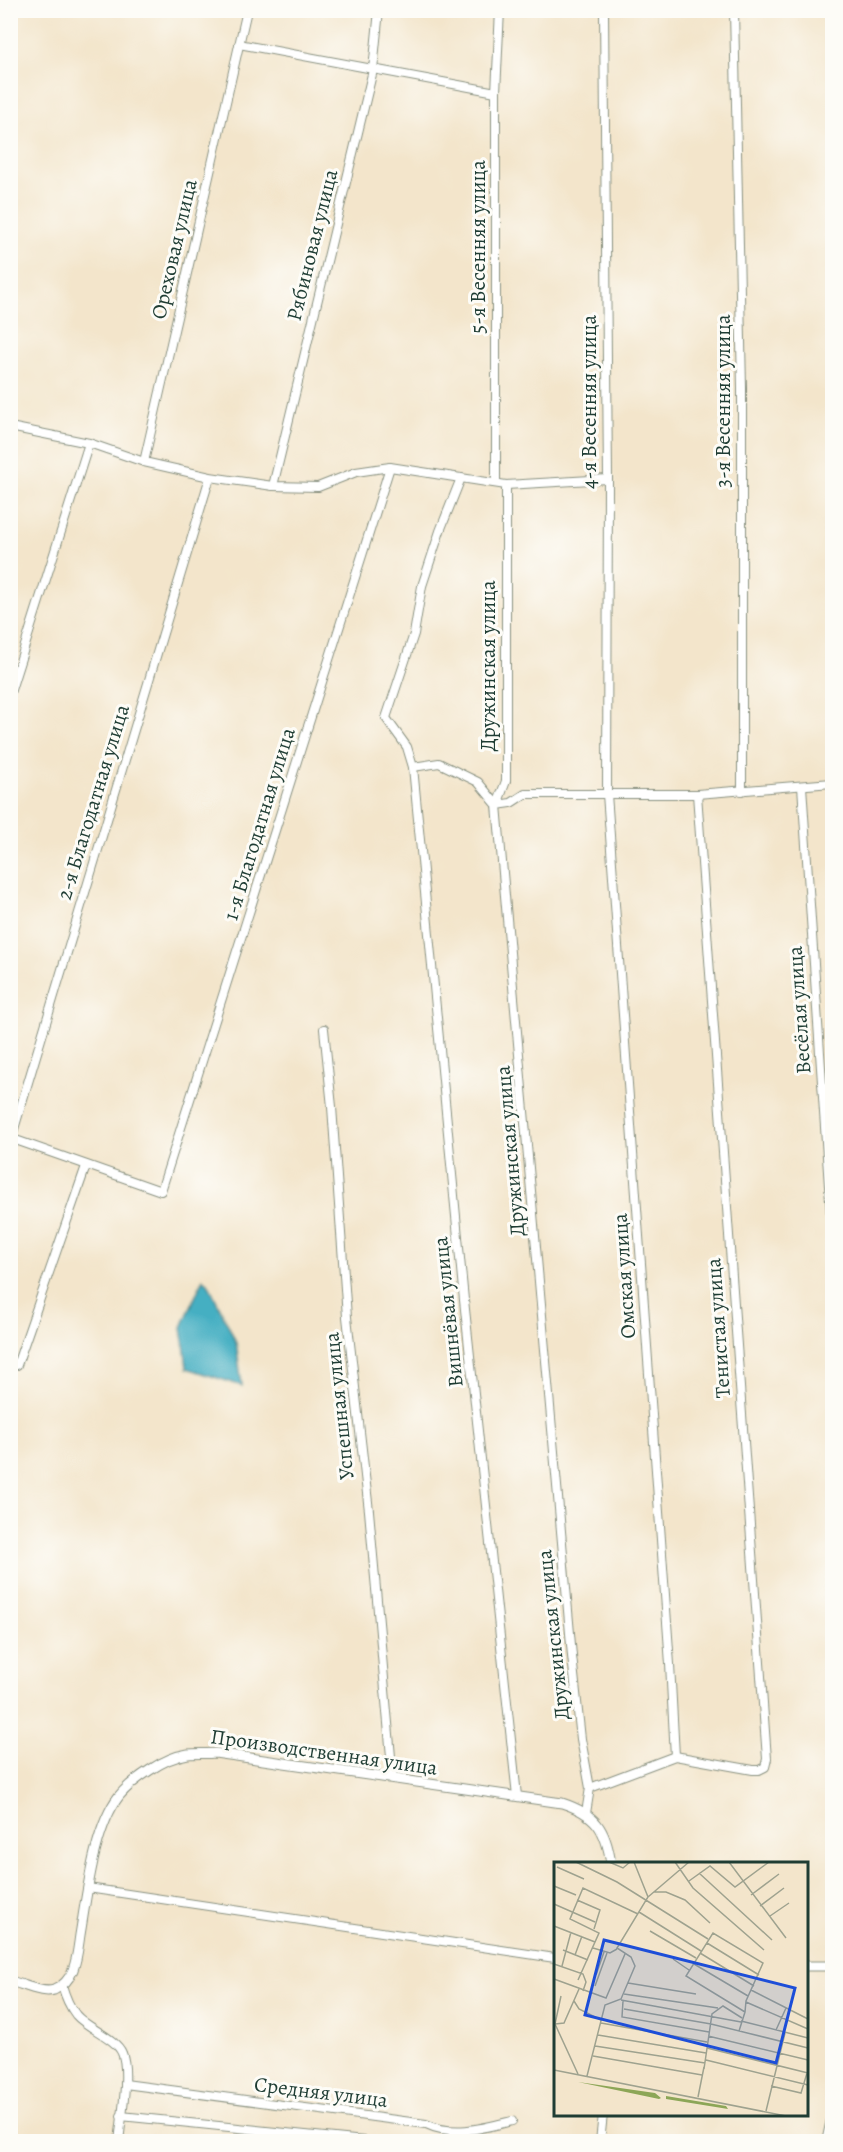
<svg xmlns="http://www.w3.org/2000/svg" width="843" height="2152" font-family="Alegreya,serif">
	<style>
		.water { fill: #44afc2; stroke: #32767b; stroke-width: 1.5 }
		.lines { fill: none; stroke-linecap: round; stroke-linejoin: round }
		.minor-casing { stroke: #899180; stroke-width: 10 }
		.tertiary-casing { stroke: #899180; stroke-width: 11 }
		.minor { stroke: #fff; stroke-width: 8 }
		.tertiary { stroke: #fff; stroke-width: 9 }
		.labels { text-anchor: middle; stroke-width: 6; stroke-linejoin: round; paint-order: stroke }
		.street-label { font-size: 21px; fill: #1f3d34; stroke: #fdfcf7 }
		.inset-road { fill: none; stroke: #9ea28f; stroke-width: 1.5 }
		.view { fill: #1d4ed8; fill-opacity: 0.15; stroke: #1d4ed8; stroke-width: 3 }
		.inset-edge { fill: none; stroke: #1f3d34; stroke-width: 3 }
	</style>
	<rect width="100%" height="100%" fill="#fdfcf7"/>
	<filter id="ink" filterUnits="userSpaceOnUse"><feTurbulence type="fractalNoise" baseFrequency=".0167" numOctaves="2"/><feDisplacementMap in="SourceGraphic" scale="12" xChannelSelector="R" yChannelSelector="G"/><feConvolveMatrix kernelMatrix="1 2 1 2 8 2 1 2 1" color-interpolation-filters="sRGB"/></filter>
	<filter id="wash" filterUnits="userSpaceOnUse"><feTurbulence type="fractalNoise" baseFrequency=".008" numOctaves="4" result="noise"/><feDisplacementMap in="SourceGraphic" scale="24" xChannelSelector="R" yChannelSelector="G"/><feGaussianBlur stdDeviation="1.35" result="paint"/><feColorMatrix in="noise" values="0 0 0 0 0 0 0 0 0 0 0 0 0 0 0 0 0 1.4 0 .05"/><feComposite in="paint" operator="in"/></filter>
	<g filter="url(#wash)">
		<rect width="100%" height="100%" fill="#f3e5cb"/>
		<path class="water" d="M203,1279l5,4 28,59 6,44 -55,-18 -5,-41z"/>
	</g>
	<g filter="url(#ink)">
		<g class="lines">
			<g class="minor-casing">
				<g id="minor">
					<path d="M604,10l4,469 -1,315 63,870 5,92"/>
					<path d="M734,10l8,378v403"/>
					<path d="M239,44l257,48"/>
					<path d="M10,427l79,16 55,19 66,15 63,9 45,1 38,-15 34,-5 116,18 102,-6"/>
					<path d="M144,462l103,-452"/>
					<path d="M461,478l-21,53 -18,55 -8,48 -28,84 21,29 6,20 26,-4 39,19 19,23 14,-2 14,-9h172l135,-11"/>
					<path d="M496,483v-391l4,-82"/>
					<path d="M506,485v296l-9,24 75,851 9,83 9,49 -4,25"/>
					<path d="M273,486l100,-416 6,-60"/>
					<path d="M10,693l79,-250"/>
					<path d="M413,767l51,533 53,496"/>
					<path d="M802,786l30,445"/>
					<path d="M324,1029l8,78 15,210 22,194 24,268"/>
					<path d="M10,1138l151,53 229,-724"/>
					<path d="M11,1139l199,-662"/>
					<path d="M17,1365l69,-199"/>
					<path d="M590,1788l85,-32 78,14h6l6,-3 2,-8 -70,-965"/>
					<path d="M88,1888l467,70"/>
					<path d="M62,1985c3,11 7,21 14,30 11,13 40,23 46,38 8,18 -1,68 -3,89"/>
					<path d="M125,2084l301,40c27,13 58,4 86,-3"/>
					<path d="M121,2116l253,26"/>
					<path d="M600,2142l3,-28"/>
					<path d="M826,2142l6,-27"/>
				</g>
			</g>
			<g class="tertiary-casing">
				<g id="tertiary">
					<path d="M806,1966h26"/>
					<path d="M10,1981c13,3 32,13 44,9 22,-9 23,-35 26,-55 7,-41 14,-107 39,-139 9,-11 20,-19 31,-26 12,-8 25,-14 38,-16 9,-1 18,0 27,-1l347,50c34,11 44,26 49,61"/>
				</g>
			</g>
			<use href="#minor" class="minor"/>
			<use href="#tertiary" class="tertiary"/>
		</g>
	</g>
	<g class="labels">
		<g class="street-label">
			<text transform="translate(312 245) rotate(-76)" y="7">Рябиновая улица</text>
			<text transform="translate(478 247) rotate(-90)" y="7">5-я Весенняя улица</text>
			<text transform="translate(174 249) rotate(-77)" y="7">Ореховая улица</text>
			<text transform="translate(723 401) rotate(-90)" y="7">3-я Весенняя улица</text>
			<text transform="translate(589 402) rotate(-90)" y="7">4-я Весенняя улица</text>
			<text transform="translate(488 666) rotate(-90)" y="7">Дружинская улица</text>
			<text transform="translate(93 802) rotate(-73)" y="7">2-я Благодатная улица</text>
			<text transform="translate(259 824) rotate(-73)" y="7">1-я Благодатная улица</text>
			<text transform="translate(799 1010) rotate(-94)" y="7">Весёлая улица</text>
			<text transform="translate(510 1151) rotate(-95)" y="7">Дружинская улица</text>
			<text transform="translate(624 1276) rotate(-94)" y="7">Омская улица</text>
			<text transform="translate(448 1312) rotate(-96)" y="7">Вишнёвая улица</text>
			<text transform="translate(718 1328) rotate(-94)" y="7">Тенистая улица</text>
			<text transform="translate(339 1406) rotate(-96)" y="7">Успешная улица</text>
			<text transform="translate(553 1635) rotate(-96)" y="7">Дружинская улица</text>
			<text transform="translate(324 1752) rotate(8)" y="7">Производственная улица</text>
			<text transform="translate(321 2092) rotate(7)" y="7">Средняя улица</text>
		</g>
	</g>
	<g transform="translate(554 1862)">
		<rect width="254" height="254" fill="#f3e5cb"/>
		<path d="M24,220l77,11 6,5 -2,1zM112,234l60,10 2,3 -62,-10z" fill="#8ca657"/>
		<path class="inset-road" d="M22,0l41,20 91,57M55,0l14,6 7,-6M121,0l18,26 71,62M175,0l57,76M3,5l27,12M145,11l73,67M135,19l21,-15 25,21 34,-25M0,24l22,9M100,30h12l19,8 25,23M197,33l28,-21M94,35l41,-35M23,38l23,10 -6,19M0,42l41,18M206,44l24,-18M85,50l62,39M216,54l19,-13M0,64l41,16M96,69l46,27M153,81l52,32M39,86l17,5 7,-4M9,88l25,10M146,91l54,33M21,93l7,-19M119,97l16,11M0,102l29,10 3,8 -3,9M140,102l54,32M8,104l9,-34M42,113l8,-23M0,117l52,19 19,-44M24,118l21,-47 -29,-14 13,-31 55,26M74,121l68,11M41,124l12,-33M197,128l57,29M70,132l94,14M7,134l-6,28 23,50M67,138l120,22M20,139l5,8 22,11M69,139l-1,16 87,15M192,140l62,27M70,147l87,15 97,24M187,159l67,17M47,161l106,19M1,162l9,-1 15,-34M222,168l10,-22M185,169l6,-19 1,-11 17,-38 -50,-30 -27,43 59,36M44,173l108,18M154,174l100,24M41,184l110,17M153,186l101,25M39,194l109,19M152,198l102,25M150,207l8,-55 11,-8 19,12M0,208l232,46M33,214l18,-71 16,-6 14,-33 -4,-9 -14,-9 31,-51 -14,-35M217,224l30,7 6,-20M144,235l6,-30M212,249l19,-78"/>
		<path class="view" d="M50,78l191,48 -19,75 -191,-48z"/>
		<rect width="254" height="254" class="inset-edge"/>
	</g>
	<rect width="843" height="2152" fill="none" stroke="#fdfcf7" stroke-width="36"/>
</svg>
